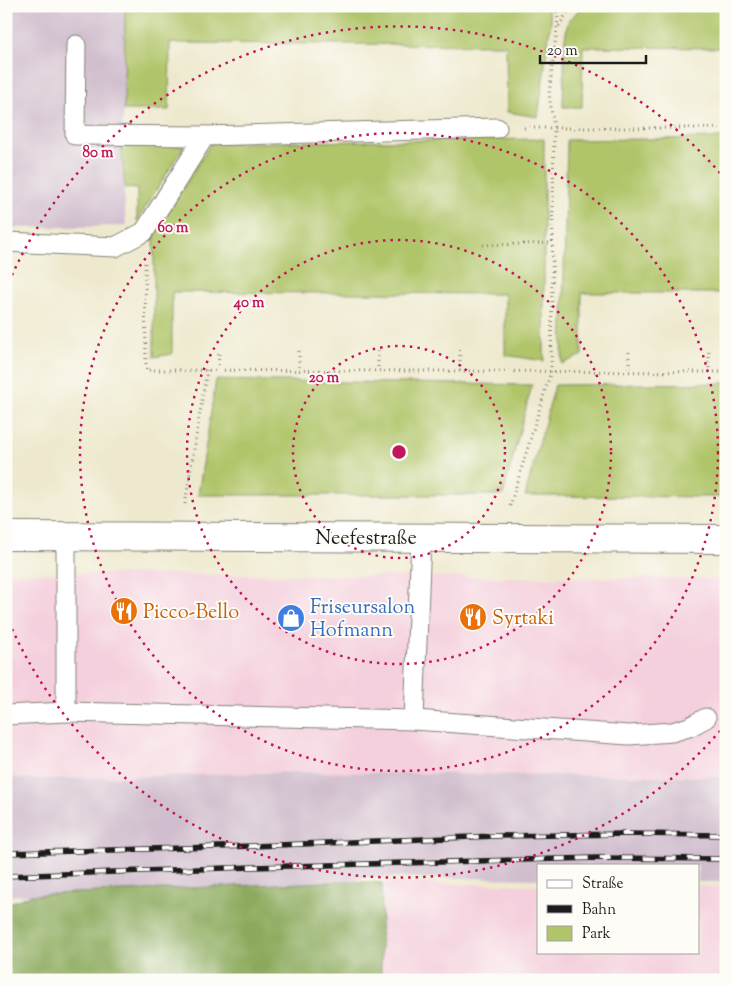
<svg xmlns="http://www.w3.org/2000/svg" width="732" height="986" font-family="'Sorts Mill Goudy',serif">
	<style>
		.built { fill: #f4cfdd }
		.industrial { fill: #d0bdcd }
		.green { fill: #b0c569; stroke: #667042 }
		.forest { fill: #8caa5d; stroke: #54633c }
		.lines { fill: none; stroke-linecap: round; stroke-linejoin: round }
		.service-casing { stroke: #858275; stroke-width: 21 }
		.minor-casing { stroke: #858275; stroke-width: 30 }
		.path { stroke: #858275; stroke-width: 3; stroke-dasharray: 1 4; stroke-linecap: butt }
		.service { stroke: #fff; stroke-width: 19 }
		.minor { stroke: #fff; stroke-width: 28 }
		.rail-casing { stroke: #1c1c1c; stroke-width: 5.5 }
		.rail { stroke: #fdfcf7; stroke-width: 4; stroke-dasharray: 11; stroke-linecap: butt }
		.ring { fill: none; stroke: #c2185b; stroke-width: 2.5; stroke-dasharray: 2.5 5 }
		.labels { text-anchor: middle; stroke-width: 4; stroke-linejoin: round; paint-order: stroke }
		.street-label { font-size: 20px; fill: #1c1c1c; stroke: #fdfcf7 }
		.shop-label { font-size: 20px; fill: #366cbe; stroke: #fdfcf7; text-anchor: start }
		.food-label { font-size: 20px; fill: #c56008; stroke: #fdfcf7; text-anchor: start }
		.centre { fill: #c2185b; stroke: #fdfcf7; stroke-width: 2.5 }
		.ring-label { font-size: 15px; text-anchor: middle; font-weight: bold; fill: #c2185b; stroke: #fdfcf7; stroke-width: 4; stroke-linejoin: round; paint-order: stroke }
	</style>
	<rect width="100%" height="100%" fill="#fdfcf7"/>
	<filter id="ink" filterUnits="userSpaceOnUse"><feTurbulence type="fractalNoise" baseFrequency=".02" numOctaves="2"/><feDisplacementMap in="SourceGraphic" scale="10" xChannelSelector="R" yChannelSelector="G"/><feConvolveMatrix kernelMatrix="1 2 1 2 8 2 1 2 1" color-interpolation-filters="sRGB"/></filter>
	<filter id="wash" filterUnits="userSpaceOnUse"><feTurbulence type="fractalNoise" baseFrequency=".0096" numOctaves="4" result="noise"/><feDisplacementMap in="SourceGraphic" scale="20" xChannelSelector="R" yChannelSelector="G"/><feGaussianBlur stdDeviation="1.12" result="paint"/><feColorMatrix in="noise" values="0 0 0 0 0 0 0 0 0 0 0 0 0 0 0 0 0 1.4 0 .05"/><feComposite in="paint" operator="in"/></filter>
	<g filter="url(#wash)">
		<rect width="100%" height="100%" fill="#eee9ce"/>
		<g class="built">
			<path d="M6,573l720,6v198l-432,-5 -242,7 -46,-1z"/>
			<path d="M382,883l156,2v67h160v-66l28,1v93h-345z"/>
		</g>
		<g class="industrial">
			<path d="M6,6h119l-1,104 -3,34 5,82 -120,2z"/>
			<path d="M294,772l432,5v105h-28v-17h-160v14l-173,-2 -16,4 -343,15v-118l46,1z"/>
		</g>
		<g class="green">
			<path d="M125,6h422l4,14 -13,97 -31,-5 -1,-67 -336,-2 -1,67h-45z"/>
			<path d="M582,6h144v42l-143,-1 -1,60h-19l2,-69 3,-16z"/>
			<path d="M726,138v155h-144v62l-20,9 5,-224z"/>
			<path d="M544,139v222l-39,-6v-61l-333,-2v62l-18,3v-122l57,-92z"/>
			<path d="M121,144l63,2 -47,75v-32l-12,-1z"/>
			<path d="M216,380l316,5 -29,110h-305z"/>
			<path d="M726,383v114l-201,-1 30,-111z"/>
		</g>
		<path class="forest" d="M349,881l33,2 -1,97h-375v-76l25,-9z"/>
	</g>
	<g filter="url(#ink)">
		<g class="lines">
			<g class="service-casing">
				<g id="service">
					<path d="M76,45l-1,90 130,1"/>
					<path d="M6,242l109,5 29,-15 61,-96 292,-8"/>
					<path d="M66,536v176l348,8 7,-182"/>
					<path d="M6,715l60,-3"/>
					<path d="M414,720l215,15 43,-3 17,-5 17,-9"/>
				</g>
			</g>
			<g class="minor-casing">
				<path id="minor" d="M6,536l720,3"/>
			</g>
			<g class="path">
				<path d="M559,26l12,-20"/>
				<path d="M524,128h202"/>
				<path d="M483,245l69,-2"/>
				<path d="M145,263l1,107 580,2"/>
				<path d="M460,350v21"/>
				<path d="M299,351v19"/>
				<path d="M378,351v20"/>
				<path d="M629,352v20"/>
				<path d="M709,352v20"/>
				<path d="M218,370l1,-19"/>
				<path d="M185,504l22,-134"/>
				<path d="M510,506l41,-135 3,-243 -5,-34 9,-75 -2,-13"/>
			</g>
			<use href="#service" class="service"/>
			<use href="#minor" class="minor"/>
			<g class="rail-casing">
				<g id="rail">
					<path d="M6,853l248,-7 242,-10 128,-2 102,1"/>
					<path d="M6,876l247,-9 344,-9 129,1"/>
				</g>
			</g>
			<use href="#rail" class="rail"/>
		</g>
	</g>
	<g class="ring">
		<circle cx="399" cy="452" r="106"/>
		<circle cx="399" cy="452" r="212"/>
		<circle cx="399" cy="452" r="319"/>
		<path d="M725 725A425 425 0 0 1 6 615M6 289A425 425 0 0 1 725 179"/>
	</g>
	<defs>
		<g id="restaurant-disc" transform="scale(1.4375)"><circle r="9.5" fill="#e8710a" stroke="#fdfcf7"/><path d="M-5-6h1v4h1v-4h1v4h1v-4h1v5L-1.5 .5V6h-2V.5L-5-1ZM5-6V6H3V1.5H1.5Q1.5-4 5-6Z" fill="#fff"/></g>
		<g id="shop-disc" transform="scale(1.4375)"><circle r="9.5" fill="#3f7fe0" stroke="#fdfcf7"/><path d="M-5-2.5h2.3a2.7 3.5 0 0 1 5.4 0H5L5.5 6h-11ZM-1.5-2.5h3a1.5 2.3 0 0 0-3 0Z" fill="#fff"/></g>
	</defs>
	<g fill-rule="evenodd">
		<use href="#restaurant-disc" x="124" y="611"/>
		<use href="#restaurant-disc" x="473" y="617"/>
		<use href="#shop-disc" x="291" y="618"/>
	</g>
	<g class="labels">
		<g class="street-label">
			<text x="366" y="544">Neefestraße</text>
		</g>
		<g class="shop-label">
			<text x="310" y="613">Friseursalon<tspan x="310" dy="23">Hofmann</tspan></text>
		</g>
		<g class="food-label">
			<text x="143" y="618">Picco-Bello</text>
			<text x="492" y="624">Syrtaki</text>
		</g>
	</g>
	<circle cx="399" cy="452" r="8" class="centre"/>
	<g class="ring-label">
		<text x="98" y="157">80 m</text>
		<text x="173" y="232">60 m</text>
		<text x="249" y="307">40 m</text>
		<text x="324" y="382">20 m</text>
	</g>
	<rect width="732" height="986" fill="none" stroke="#fdfcf7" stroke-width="25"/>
	<rect x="537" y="864" width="162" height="90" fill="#fdfcf7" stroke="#a3a29f"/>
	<rect x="547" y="880" width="25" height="8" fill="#ffffff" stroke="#a3a29f"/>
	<text x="582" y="888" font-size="15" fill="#1c1c1c">Straße</text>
	<rect x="547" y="905" width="25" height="8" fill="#1c1c1c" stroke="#a3a29f"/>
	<text x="582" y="914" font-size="15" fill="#1c1c1c">Bahn</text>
	<rect x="547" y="926" width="25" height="15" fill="#b0c569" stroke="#a3a29f"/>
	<text x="582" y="938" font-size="15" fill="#1c1c1c">Park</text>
	<path d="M540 55v8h106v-8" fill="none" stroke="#1c1c1c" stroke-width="2.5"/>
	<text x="547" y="55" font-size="15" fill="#1c1c1c" stroke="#fdfcf7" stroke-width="4" paint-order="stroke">20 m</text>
</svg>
